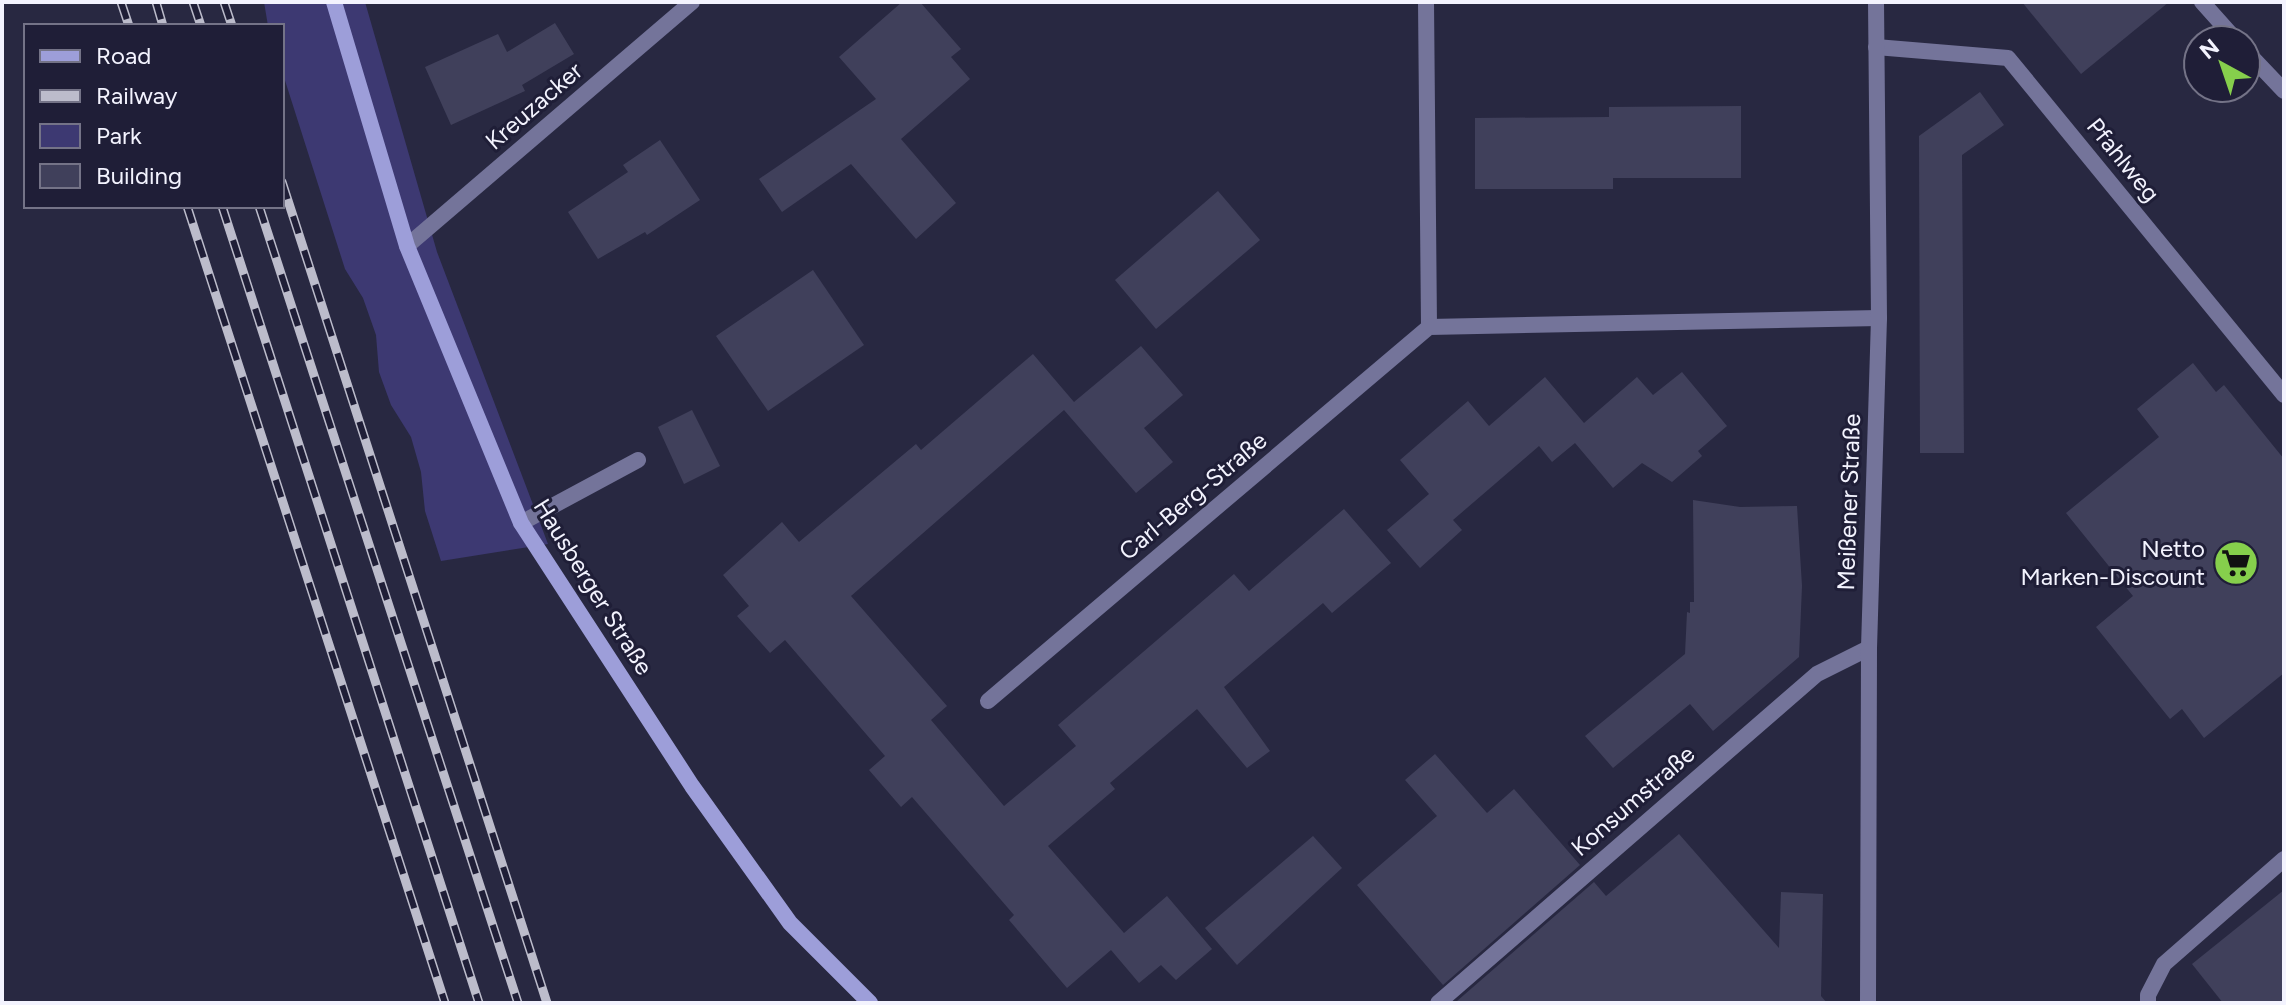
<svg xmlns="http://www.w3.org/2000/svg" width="2286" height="1005" font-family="Figtree,sans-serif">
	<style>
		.green { fill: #3d3972 }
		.building { fill: #40405b }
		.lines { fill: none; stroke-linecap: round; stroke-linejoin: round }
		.service { stroke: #74749a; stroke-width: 16 }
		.minor { stroke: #74749a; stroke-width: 16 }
		.tertiary { stroke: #74749a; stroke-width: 16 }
		.secondary { stroke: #9d9ed9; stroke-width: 16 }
		.rail-casing { stroke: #bcbccb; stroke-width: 9 }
		.rail { stroke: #1f1e37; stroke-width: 6; stroke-dasharray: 18; stroke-linecap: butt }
		.labels { text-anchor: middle; stroke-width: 6; stroke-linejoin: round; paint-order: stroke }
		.street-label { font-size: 24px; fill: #f3f3fe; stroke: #1f1e37 }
		.poi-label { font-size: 24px; fill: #f3f3fe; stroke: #1f1e37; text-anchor: end }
	</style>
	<rect width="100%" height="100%" fill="#282841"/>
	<path class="green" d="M264,2h101l72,250 111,292 -107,17 -16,-50 -4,-39 -10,-35 -20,-32 -12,-33 -3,-37 -13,-37 -18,-29 -63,-198v-45h-14z"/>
	<g class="building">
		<path d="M902,2h18l41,47 -10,8 19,22 -69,60 55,64 -40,36 -65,-75 -69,48 -23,-33 117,-80 -37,-42z"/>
		<path d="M2022,2h147l-88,72z"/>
		<path d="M555,23l19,31 -52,31 3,6 -74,34 -26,-58 73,-33 9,18z"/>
		<path d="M1980,92l24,33 -42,30 2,298h-44l-1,-317z"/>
		<path d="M1741,106v72h-128v11h-138v-71l134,-1v-10z"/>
		<path d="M660,140l40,60 -53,35 -2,-3 -47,27 -30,-47 60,-40 -5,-7z"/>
		<path d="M1218,191l42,49 -104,89 -41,-49z"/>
		<path d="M813,270l51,75 -96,66 -52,-75z"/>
		<path d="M1141,346l42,49 -39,33 29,34 -37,31 -72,-83 -213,186 96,110 -16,14 73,86 72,-60 -18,-21 176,-151 15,17 95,-82 47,54 -59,50 -9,-10 -99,84 46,64 -23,17 -50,-59 -87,74 5,6 -67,57 76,87 43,-37 45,53 -36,31 -15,-15 -22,18 -28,-33 -44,38 -58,-68 5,-5 -102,-118 -11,10 -32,-37 16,-14 -100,-116 -15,13 -33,-37 12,-10 -26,-31 59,-53 17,20 117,-98 5,6 112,-96 41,48z"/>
		<path d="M2193,363l23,29 8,-7 60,74v214l-80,65 -22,-29 -12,10 -74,-92 37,-31 -67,-83 93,-76 -22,-28z"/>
		<path d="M1682,372l45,54 -29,25 4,5 -30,26 -30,-19 -29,25 -38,-45 -23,19 -13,-16 -86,74 9,10 -42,38 -33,-38 42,-36 -29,-34 68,-59 21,25 56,-49 39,46 53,-46 16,18z"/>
		<path d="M692,410l28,56 -36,18 -26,-57z"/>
		<path d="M1693,500l47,7 57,-1 5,80 -3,71 -86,74 -23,-27 -77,64 -28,-32 100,-82 2,-42 3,1v-11h4z"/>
		<path d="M1435,754l52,59 27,-24 66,76 -137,120 -86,-100 80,-69 -32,-36z"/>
		<path d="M1679,834l100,114 2,-56 42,2 -2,102 6,7 -370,-2 137,-119 12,14z"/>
		<path d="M1313,836l29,32 -105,97 -32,-37z"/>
		<path d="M2284,890v113h-61l-31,-39z"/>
	</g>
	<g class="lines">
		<g class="service">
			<path d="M1426,2l3,325"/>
			<path d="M2202,2l34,38"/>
			<path d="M1876,47l132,11 276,337"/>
			<path d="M2246,51l38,40"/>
			<path d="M521,523l117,-63"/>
			<path d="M2148,1003v-8l16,-31 120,-105"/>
		</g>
		<g class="minor">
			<path d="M407,246l285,-244"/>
			<path d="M988,701l441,-374 450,-9"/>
			<path d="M1438,1003l379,-329 52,-26"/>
		</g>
		<path class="tertiary" d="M1868,1003l1,-355 10,-330 -3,-316"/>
		<path class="secondary" d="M334,2l73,244 114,277 171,263 98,137 80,80"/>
		<g class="rail-casing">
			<g id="rail">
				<path d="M121,2l8,24"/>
				<path d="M156,2l7,24"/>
				<path d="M193,2l8,24"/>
				<path d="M224,2l8,24"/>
				<path d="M282,182l265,821"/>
				<path d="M187,206l258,797"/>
				<path d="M222,206l257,797"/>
				<path d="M259,206l259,797"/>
			</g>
		</g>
		<use href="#rail" class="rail"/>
	</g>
	<defs>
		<g id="supermarket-disc" transform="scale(2.3)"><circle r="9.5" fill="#86cf4c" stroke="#1f1e37"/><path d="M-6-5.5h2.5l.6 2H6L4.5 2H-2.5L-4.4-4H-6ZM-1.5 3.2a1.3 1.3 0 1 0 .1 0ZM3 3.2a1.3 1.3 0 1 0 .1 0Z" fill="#111"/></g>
	</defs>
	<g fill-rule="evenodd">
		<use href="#supermarket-disc" x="2236" y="563"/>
	</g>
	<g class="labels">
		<g class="street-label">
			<text transform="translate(534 106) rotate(-41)" y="8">Kreuzacker</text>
			<text transform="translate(2123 160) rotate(51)" y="8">Pfahlweg</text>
			<text transform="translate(1193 496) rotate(-40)" y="8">Carl-Berg-Straße</text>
			<text transform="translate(1849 502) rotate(-88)" y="8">Meißener Straße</text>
			<text transform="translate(593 587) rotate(58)" y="8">Hausberger Straße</text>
			<text transform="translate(1633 801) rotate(-41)" y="8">Konsumstraße</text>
		</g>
		<g class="poi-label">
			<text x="2205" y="557">Netto<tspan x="2205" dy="28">Marken-Discount</tspan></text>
		</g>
	</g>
	<rect width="2286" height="1005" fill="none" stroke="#f3f3fe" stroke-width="8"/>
	<rect x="24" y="24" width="260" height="184" fill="#1f1e37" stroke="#747387" stroke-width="2"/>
	<rect x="40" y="50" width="40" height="12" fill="#9d9ed9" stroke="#747387" stroke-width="2"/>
	<text x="96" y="64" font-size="24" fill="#f3f3fe">Road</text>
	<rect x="40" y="90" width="40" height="12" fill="#bcbccb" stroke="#747387" stroke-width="2"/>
	<text x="96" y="104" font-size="24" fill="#f3f3fe">Railway</text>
	<rect x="40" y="124" width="40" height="24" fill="#3d3972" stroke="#747387" stroke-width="2"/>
	<text x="96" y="144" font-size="24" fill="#f3f3fe">Park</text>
	<rect x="40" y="164" width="40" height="24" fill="#40405b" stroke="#747387" stroke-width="2"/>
	<text x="96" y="184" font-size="24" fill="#f3f3fe">Building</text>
	<g transform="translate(2222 64) rotate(320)"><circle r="38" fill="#1f1e37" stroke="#747387" stroke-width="2"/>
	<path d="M0-6L14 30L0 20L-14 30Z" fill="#86cf4c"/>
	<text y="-12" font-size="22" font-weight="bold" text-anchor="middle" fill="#f3f3fe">N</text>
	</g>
</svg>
